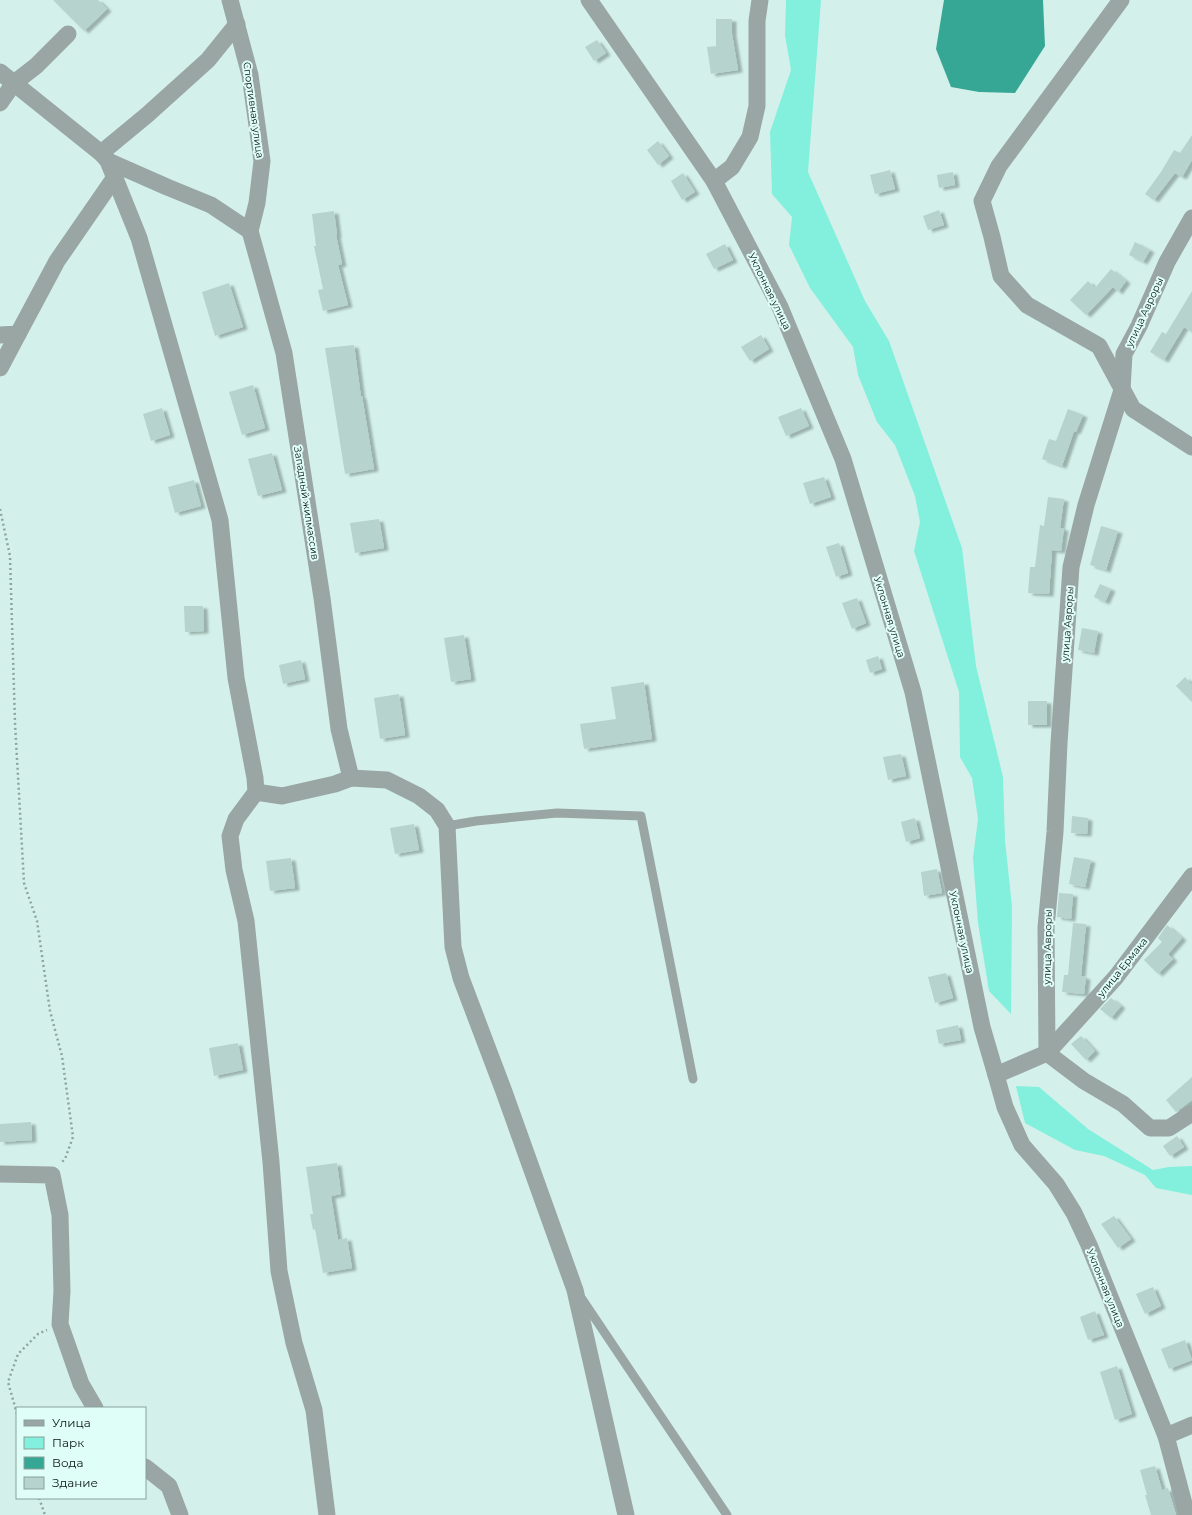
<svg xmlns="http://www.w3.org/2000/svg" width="1192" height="1515" font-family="Montserrat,sans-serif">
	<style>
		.green { fill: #82f0dd }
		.water { fill: #37a795 }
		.building { fill: #b6d3cd; filter: url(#shadow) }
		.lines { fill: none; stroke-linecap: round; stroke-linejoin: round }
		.path { stroke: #8da49f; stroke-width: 2.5; stroke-dasharray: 2 3; stroke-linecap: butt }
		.service { stroke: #9aa6a3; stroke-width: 9 }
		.minor { stroke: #9aa6a3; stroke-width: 17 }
		.labels { text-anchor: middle; stroke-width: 4; stroke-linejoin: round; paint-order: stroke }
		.street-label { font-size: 10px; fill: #0a1412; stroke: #e0fef8 }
	</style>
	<defs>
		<filter id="shadow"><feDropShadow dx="4.5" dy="2.5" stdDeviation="1" flood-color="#0004"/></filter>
	</defs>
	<rect width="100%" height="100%" fill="#d3f1ea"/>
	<g class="green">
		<path d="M786,0h35l-13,172 57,129 24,40 73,207 14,118 27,111 2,63 7,67 -1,107 -22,-23 -11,-68 -5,-65 5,-39 -6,-41 -12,-21 -1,-65 -45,-141 6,-29 -5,-26 -20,-51 -18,-23 -19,-47 -5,-28 -43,-59 -21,-43 3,-28 -20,-23 -2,-62 21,-62 -6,-35z"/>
		<path d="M1016,1086l23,1 49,42 65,41 16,-3 23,-1v29l-36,-7 -11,-13 -41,-19 -29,-6 -50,-27z"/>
	</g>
	<path class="water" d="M944,0h99l2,46 -30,47 -36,-1 -28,-5 -15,-38z"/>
	<g class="building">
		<path d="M53,0h45l9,9 -23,22z"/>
		<path d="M716,19h16v15l6,36 -27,4 -4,-27 9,-1z"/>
		<path d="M597,40l9,13 -12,8 -9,-14z"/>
		<path d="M1192,135v25l-10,17 -7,-4 -21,27 -9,-6 16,-22 13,-22 6,3z"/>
		<path d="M658,141l11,15 -11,9 -11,-15z"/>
		<path d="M890,170l5,19 -20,5 -5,-19z"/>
		<path d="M953,172l2,13 -16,3 -2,-13z"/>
		<path d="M683,173l12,19 -13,8 -11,-19z"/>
		<path d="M939,210l5,15 -16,5 -5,-14z"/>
		<path d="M334,211l3,24h-1l6,29 -4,1 10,40 -25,6 -5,-21 5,-1 -9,-43h2l-4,-32z"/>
		<path d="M1135,242l15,8 -7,12 -14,-7z"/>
		<path d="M725,244l8,16 -19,9 -8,-15z"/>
		<path d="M1111,269l15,12 -8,11 -5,-5 -27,28 -16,-15 18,-19 7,7z"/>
		<path d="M229,283l14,44 -28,9 -13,-44z"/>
		<path d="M1192,291v41l-8,-5 -20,33 -14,-8 12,-20 4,2z"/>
		<path d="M761,335l8,14 -19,12 -9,-14z"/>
		<path d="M354,345l7,52 1,-1 12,73 -29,5 -20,-126z"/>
		<path d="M253,385l12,43 -23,7 -13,-43z"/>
		<path d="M162,408l8,27 -19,6 -8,-27z"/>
		<path d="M801,408l8,18 -23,10 -8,-19z"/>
		<path d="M1068,409l15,6 -7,17 -2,-1 -12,35 -20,-7 7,-20 7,2z"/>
		<path d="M272,453l10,37 -24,6 -10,-37z"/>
		<path d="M824,477l7,20 -21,7 -7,-21z"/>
		<path d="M194,480l7,26 -26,7 -7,-26z"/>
		<path d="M1048,497l16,2 -4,29h4l-3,23 -9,-1 -3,44 -21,-1 2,-26h5l5,-42 4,1z"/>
		<path d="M379,519l5,29 -29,5 -5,-30z"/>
		<path d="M1101,526l17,5 -12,39 -16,-5z"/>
		<path d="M839,543l9,30 -12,4 -10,-30z"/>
		<path d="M1100,584l11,5 -6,13 -11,-5z"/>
		<path d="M857,598l9,25 -14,6 -10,-26z"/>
		<path d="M184,606h19l1,25 -19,1z"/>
		<path d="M1082,628l16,3 -4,22 -16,-3z"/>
		<path d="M464,635l7,44 -20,3 -7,-44z"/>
		<path d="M878,656l4,13 -12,4 -4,-13z"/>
		<path d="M301,660l4,19 -22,5 -4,-19z"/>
		<path d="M1185,677l7,8v17l-16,-16z"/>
		<path d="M644,682l8,57 -68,10 -4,-25 36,-5 -5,-32z"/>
		<path d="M399,694l6,41 -25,4 -6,-41z"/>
		<rect x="1028" y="701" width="19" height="24"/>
		<path d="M901,754l5,22 -18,4 -5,-23z"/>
		<path d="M1072,816l16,2 -1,16 -16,-1z"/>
		<path d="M915,818l5,20 -14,4 -5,-20z"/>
		<path d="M414,824l5,26 -24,4 -5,-26z"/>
		<path d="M1074,857l17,3 -6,27 -16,-3z"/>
		<path d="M291,858l4,30 -25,3 -4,-30z"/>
		<path d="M937,869l5,24 -18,3 -3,-24z"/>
		<path d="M1059,893l14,1 -2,25 -14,-2z"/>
		<path d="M1073,923l13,1 -5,52 5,1 -2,17 -22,-2 2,-17h4z"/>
		<path d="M1167,925l15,13 -14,16 5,5 -15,15 -14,-14 18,-18 -4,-4z"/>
		<path d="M946,973l7,25 -18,5 -7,-26z"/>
		<path d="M1111,998l10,8 -10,12 -11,-9z"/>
		<path d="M958,1025l3,15 -22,4 -3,-14z"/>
		<path d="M1081,1036l14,15 -9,9 -15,-16z"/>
		<path d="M238,1043l5,27 -29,6 -5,-28z"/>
		<path d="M1192,1077v23l-16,12 -10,-12z"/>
		<path d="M31,1122l1,18 -32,2v-18z"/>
		<path d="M1177,1136l7,11 -14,9 -7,-10z"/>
		<path d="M337,1163l4,31 -10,2 7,44 9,-2 5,30 -29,5 -8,-44 -2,1 -3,-16h3l-7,-47z"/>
		<path d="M1114,1216l17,23 -13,9 -17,-24z"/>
		<path d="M1153,1287l8,19 -16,8 -9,-20z"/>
		<path d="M1095,1311l9,24 -16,5 -8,-23z"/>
		<path d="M1185,1340l7,20 -23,9 -8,-20z"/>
		<path d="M1117,1366l15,48 -17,6 -15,-48z"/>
		<path d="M1155,1466l7,24 6,-2 8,27h-25l-6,-20h2l-7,-25z"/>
	</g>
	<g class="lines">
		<g class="path">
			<path d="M0,509l10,47 5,167 9,160 13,38 13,90 12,45 11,81 -8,22 -4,4"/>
			<path d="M17,1414l-9,-32 10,-28 20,-20 9,-4"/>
			<path d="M39,1498l6,17"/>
		</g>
		<g class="service">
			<path d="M447,826l29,-5 81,-8 84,3 52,263"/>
			<path d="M582,1299l145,216"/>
		</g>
		<g class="minor">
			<path d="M589,0l125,181 66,126 63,152 70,233 69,335 14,48"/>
			<path d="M1121,0l-122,166 -17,35 10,36 9,39 26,29 72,41 34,63 59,38"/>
			<path d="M0,72l101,81 7,8 31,77 81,282 16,158 19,100 1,14"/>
			<path d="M0,103l14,-20 22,-17 32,-32"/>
			<path d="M101,153l46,-38 61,-55 29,-36"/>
			<path d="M108,161l59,26 44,18 39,26 7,-28 5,-42 -12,-86 -20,-75"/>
			<path d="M714,181l18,-14 18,-30 7,-31v-85l3,-21"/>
			<path d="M250,231l34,122 38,245 17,131 12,49"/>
			<path d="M0,335l18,-1 39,-73 58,-84"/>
			<path d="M0,368l18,-34"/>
			<path d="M1047,1053l-1,-126 9,-95 4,-89 12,-176 15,-62 36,-115 2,-36 15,-28 28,-64 25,-44"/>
			<path d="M1047,1053l37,28 39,23 27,24h19l23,-15"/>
			<path d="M0,1174l52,1 8,40 2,76 -2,33 21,60 14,24"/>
			<path d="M1166,1436l26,-11"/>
			<path d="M145,1467l24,19 11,29"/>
			<path d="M327,1515l-13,-105 -20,-67 -15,-72 -8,-109 -25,-241 -12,-51 -4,-34 6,-17 20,-27 26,4 53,-12 16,-6 36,2 32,16 18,14 10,16 6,121 8,31 42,111 72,201 51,225"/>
			<path d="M1187,1515l-21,-79 -77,-191 -15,-32 -18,-29 -34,-39 -17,-38 -9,-32 51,-22 69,-76 76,-101"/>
		</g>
	</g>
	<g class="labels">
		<g class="street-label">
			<text transform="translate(254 110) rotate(82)" y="4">Спортивная улица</text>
			<text transform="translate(770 291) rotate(64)" y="4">Уклонная улица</text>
			<text transform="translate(1144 312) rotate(-65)" y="4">улица Авроры</text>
			<text transform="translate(307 503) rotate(81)" y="4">Западный жилмассив</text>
			<text transform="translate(890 617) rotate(73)" y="4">Уклонная улица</text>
			<text transform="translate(1067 624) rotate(-86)" y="4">улица Авроры</text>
			<text transform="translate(962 932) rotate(78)" y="4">Уклонная улица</text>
			<text transform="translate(1047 947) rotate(-89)" y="4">улица Авроры</text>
			<text transform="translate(1122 967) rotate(-51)" y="4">улица Ермака</text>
			<text transform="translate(1106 1288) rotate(68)" y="4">Уклонная улица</text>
		</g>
	</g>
	<rect x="16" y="1407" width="130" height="92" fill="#e0fef8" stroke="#8aa09c"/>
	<rect x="24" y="1420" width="20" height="6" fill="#9aa6a3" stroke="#8aa09c"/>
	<text x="52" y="1427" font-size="12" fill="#0a1412">Улица</text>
	<rect x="24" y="1437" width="20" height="12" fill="#82f0dd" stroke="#8aa09c"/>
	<text x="52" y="1447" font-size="12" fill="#0a1412">Парк</text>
	<rect x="24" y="1457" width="20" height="12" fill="#37a795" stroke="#8aa09c"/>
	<text x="52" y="1467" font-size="12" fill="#0a1412">Вода</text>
	<rect x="24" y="1477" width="20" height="12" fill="#b6d3cd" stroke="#8aa09c"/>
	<text x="52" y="1487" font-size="12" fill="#0a1412">Здание</text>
</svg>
